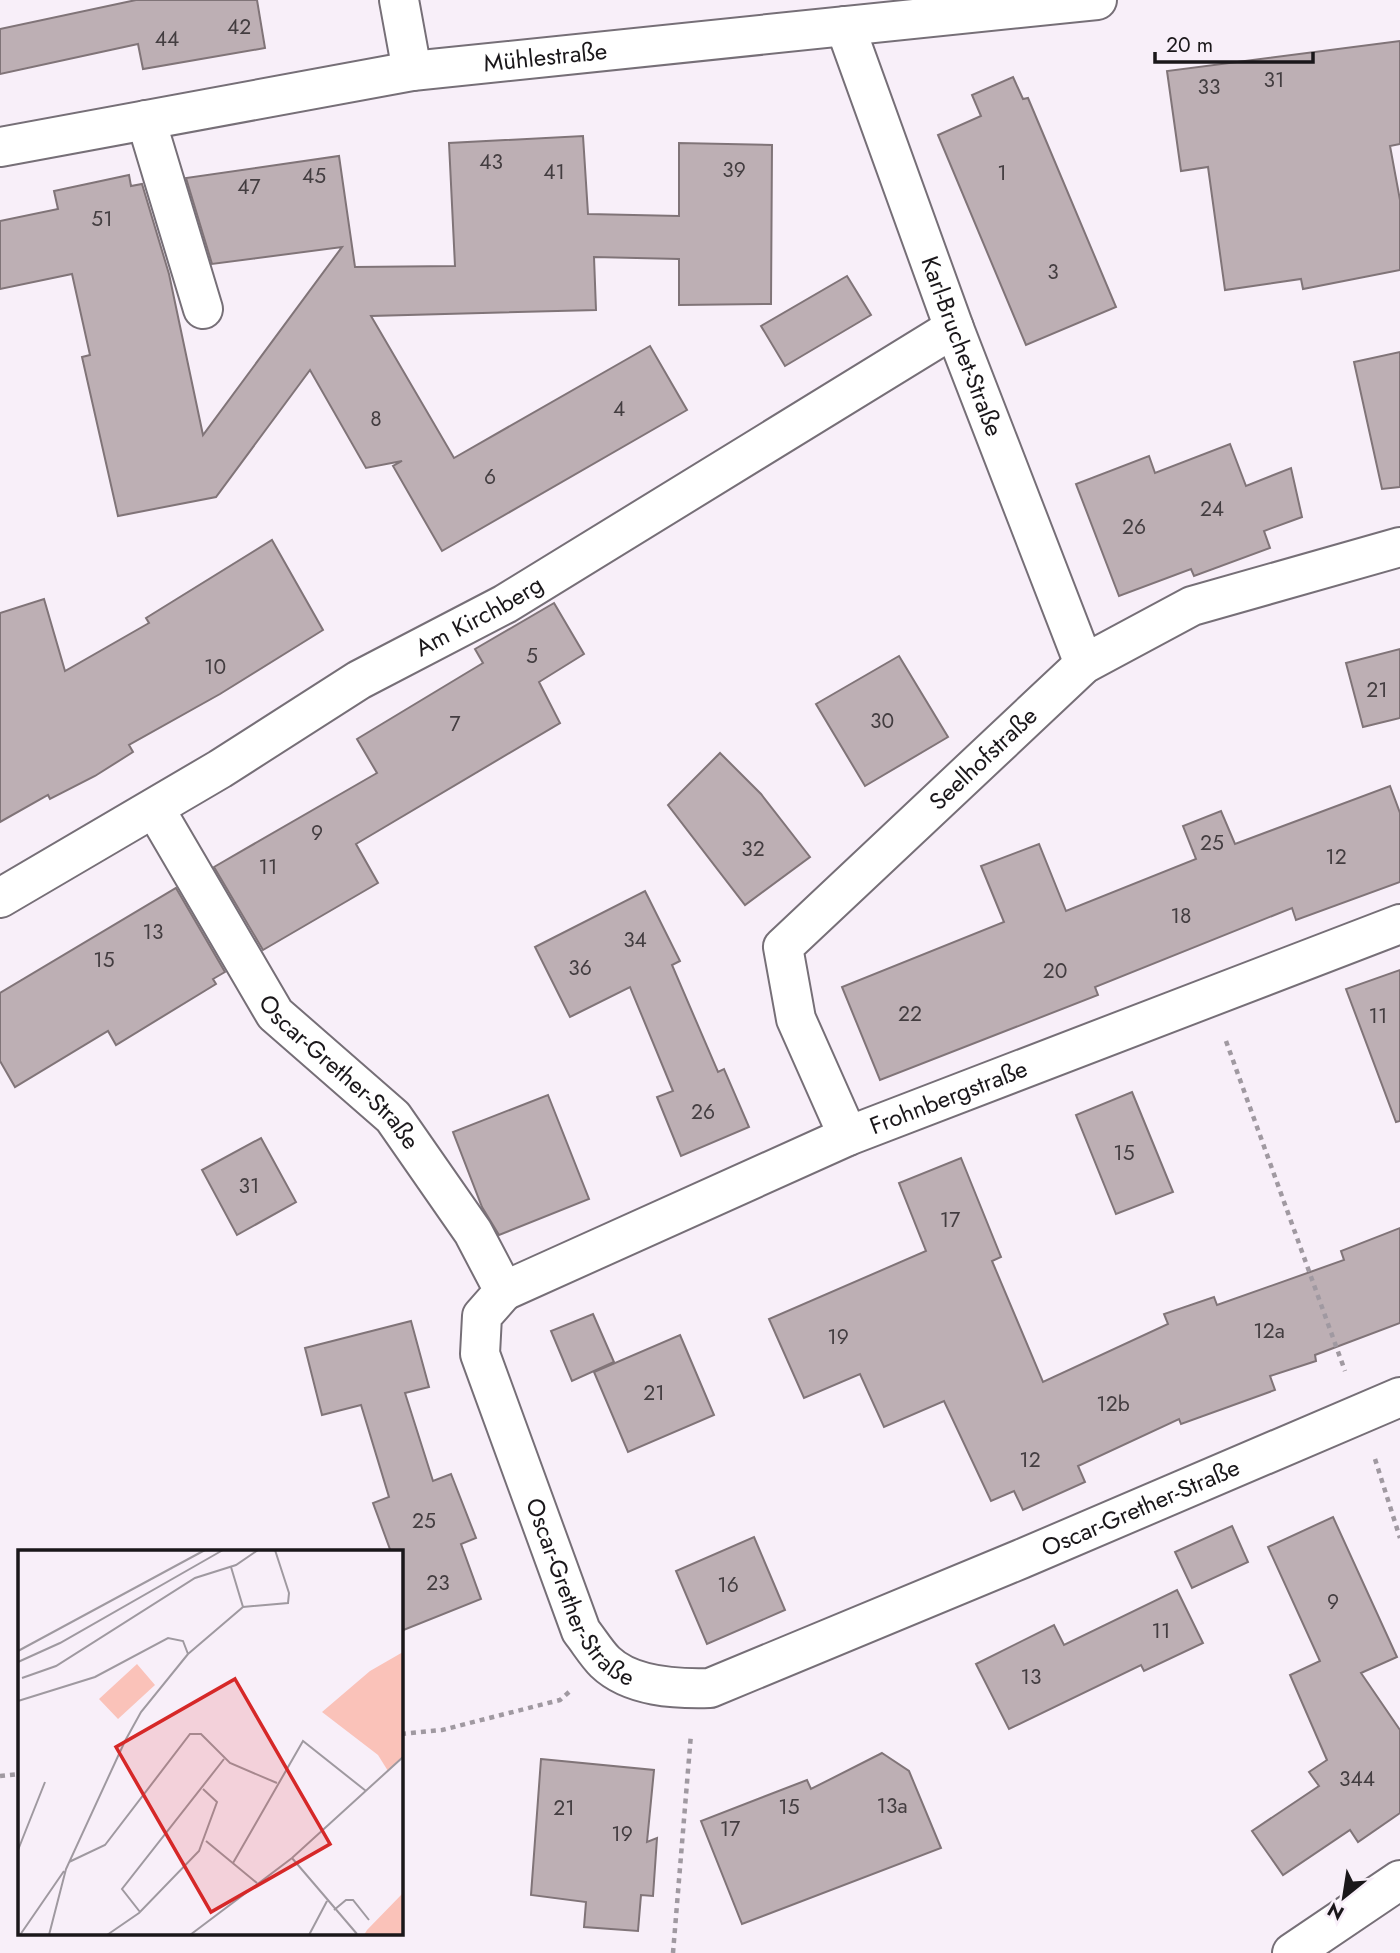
<svg xmlns="http://www.w3.org/2000/svg" width="1400" height="1953" font-family="Jost,sans-serif">
	<style>
		.building { fill: #bdafb4; stroke: #807478; stroke-width: 2 }
		.lines { fill: none; stroke-linecap: round; stroke-linejoin: round }
		.minor-casing { stroke: #766f77; stroke-width: 42 }
		.path { stroke: #a099a1; stroke-width: 4.5; stroke-dasharray: 5 5; stroke-linecap: butt }
		.minor { stroke: #fff; stroke-width: 38 }
		.labels { text-anchor: middle; stroke-width: 6; stroke-linejoin: round; paint-order: stroke }
		.number-label { font-size: 21px; fill: #433d40 }
		.street-label { font-size: 24px; fill: #1a171a; stroke: #f8eff9 }
		.inset-road { fill: none; stroke: #9f99a0; stroke-width: 2 }
		.view { fill: #d62828; fill-opacity: 0.15; stroke: #d62828; stroke-width: 3.5 }
		.inset-edge { fill: none; stroke: #1a171a; stroke-width: 3.5 }
	</style>
	<rect width="100%" height="100%" fill="#f8eff9"/>
	<g class="building">
		<path d="M136,0h121l8,48 -122,21 -5,-25 -138,30v-45z"/>
		<path d="M1400,41v103l-10,2 10,54v70l-97,19 -2,-10 -76,11 -17,-123 -27,4 -14,-100z"/>
		<path d="M1013,77l10,22 5,-1 88,209 -90,38 -88,-210 43,-19 -9,-21z"/>
		<path d="M583,136l5,78 91,2v-73l93,2 -1,159 -92,1v-46l-85,-2 2,53 -225,6 83,142 196,-112 37,64 -245,141 -49,-85 9,-5 -36,7 -56,-98 -94,127 -98,19 -36,-159 8,-2 -18,-81 -72,15v-68l58,-12 -4,-18 75,-16 2,11 11,-2 27,90 34,161 139,-188 -130,17 -26,-86 153,-22 16,111 100,-1 -6,-123z"/>
		<path d="M847,276l24,39 -86,51 -24,-40z"/>
		<path d="M1400,352v135l-18,2 -28,-127z"/>
		<path d="M1230,444l16,42 45,-18 11,49 -38,14 6,17 -76,28 -3,-7 -72,27 -43,-112 73,-28 6,17z"/>
		<path d="M272,540l51,90 -103,64 -91,51 4,7 -38,24 -45,23 -2,-4 -48,27v-209l44,-14 21,72 84,-48 -3,-5z"/>
		<path d="M554,603l30,51 -45,28 21,41 -204,121 22,39 -115,67 -49,-83 163,-94 -20,-34 126,-76 -8,-14z"/>
		<path d="M1400,649v69l-37,9 -17,-64z"/>
		<path d="M899,656l49,81 -83,49 -49,-82z"/>
		<path d="M720,753l41,41 49,63 -65,48 -77,-100z"/>
		<path d="M1390,786l10,27v69l-104,38 -4,-12 -197,79 3,8 -218,85 -38,-93 162,-65 -23,-56 58,-22 27,67 130,-52 -13,-33 38,-15 14,33z"/>
		<path d="M176,888l49,84 -12,7 3,5 -100,61 -8,-14 -93,56 -15,-26v-68z"/>
		<path d="M645,891l35,70 -8,4 46,107 6,-3 25,58 -68,29 -24,-59 16,-6 -43,-104 -60,30 -35,-70z"/>
		<path d="M1400,970v151l-4,1 -50,-133z"/>
		<path d="M1132,1092l41,100 -57,22 -40,-99z"/>
		<path d="M548,1095l41,104 -90,36 -17,-28 -29,-75z"/>
		<path d="M261,1138l35,64 -59,33 -35,-65z"/>
		<path d="M961,1158l40,99 -9,4 51,121 125,-58 -4,-10 50,-17 3,8 127,-45 -3,-9 59,-23v95l-85,32 1,6 -46,15 5,14 -94,34 -2,-5 -101,47 7,16 -62,28 -9,-19 -23,10 -47,-100 -60,26 -24,-53 -56,24 -35,-79 157,-68 -27,-68z"/>
		<path d="M593,1314l21,48 -42,19 -21,-50z"/>
		<path d="M411,1321l18,66 -24,6 28,88 18,-7 25,64 -15,6 20,55 -80,32v-79h-10l-18,-49 16,-6 -28,-92 -39,10 -17,-67z"/>
		<path d="M680,1335l34,80 -86,37 -34,-80z"/>
		<path d="M1333,1517l64,140 -36,16 39,57v83l-42,29 -8,-12 -67,45 -31,-44 67,-45 -10,-14 18,-12 -37,-85 30,-14 -52,-114z"/>
		<path d="M1232,1526l16,36 -56,26 -17,-36z"/>
		<path d="M754,1537l31,73 -78,34 -31,-73z"/>
		<path d="M1177,1590l26,53 -59,28 -3,-6 -132,64 -33,-65 78,-39 10,20z"/>
		<path d="M882,1753l27,18 32,77 -199,76 -41,-103 106,-41 4,9z"/>
		<path d="M541,1759l113,11 -7,72 10,-4 -4,58 -12,-1 -3,36 -54,-4 2,-25 -55,-7z"/>
	</g>
	<g class="lines">
		<g class="minor-casing">
			<g id="minor">
				<path d="M399,0l13,71"/>
				<path id="s1" d="M845,26l109,302 130,336"/>
				<path d="M146,120l57,189"/>
				<path id="s2" d="M0,147l412,-76 685,-71"/>
				<path id="s3" d="M155,809l120,205 118,103 80,115 31,59 -22,25 -2,38 101,277c8,10 15,22 24,31 26,25 71,27 105,26l311,-129 379,-162"/>
				<path id="s4" d="M0,898l220,-129 139,-89 146,-76 449,-276"/>
				<path id="s5" d="M848,1136l-52,-117 -13,-72 301,-283 108,-58 208,-59"/>
				<path id="s6" d="M504,1291l344,-155 552,-212"/>
				<path d="M1292,1953l108,-73"/>
			</g>
		</g>
		<g class="path">
			<path d="M1226,1041l119,330"/>
			<path d="M1375,1459l25,79"/>
			<path d="M401,1734l41,-4 118,-30 9,-8"/>
			<path d="M0,1776l19,-2"/>
			<path d="M673,1953l18,-219"/>
		</g>
		<use href="#minor" class="minor"/>
	</g>
	<g class="labels">
		<g class="number-label">
			<text x="239" y="34">42</text>
			<text x="167" y="46">44</text>
			<text x="1274" y="87">31</text>
			<text x="1209" y="94">33</text>
			<text x="491" y="169">43</text>
			<text x="734" y="177">39</text>
			<text x="554" y="179">41</text>
			<text x="1002" y="180">1</text>
			<text x="314" y="183">45</text>
			<text x="249" y="194">47</text>
			<text x="102" y="226">51</text>
			<text x="1053" y="279">3</text>
			<text x="619" y="416">4</text>
			<text x="376" y="426">8</text>
			<text x="490" y="484">6</text>
			<text x="1212" y="516">24</text>
			<text x="1134" y="534">26</text>
			<text x="532" y="663">5</text>
			<text x="215" y="674">10</text>
			<text x="1377" y="697">21</text>
			<text x="882" y="728">30</text>
			<text x="455" y="731">7</text>
			<text x="317" y="840">9</text>
			<text x="1212" y="850">25</text>
			<text x="753" y="856">32</text>
			<text x="1336" y="864">12</text>
			<text x="268" y="874">11</text>
			<text x="1181" y="923">18</text>
			<text x="153" y="939">13</text>
			<text x="635" y="947">34</text>
			<text x="104" y="967">15</text>
			<text x="580" y="975">36</text>
			<text x="1055" y="978">20</text>
			<text x="910" y="1021">22</text>
			<text x="1378" y="1023">11</text>
			<text x="703" y="1119">26</text>
			<text x="1124" y="1160">15</text>
			<text x="249" y="1193">31</text>
			<text x="950" y="1227">17</text>
			<text x="1269" y="1338">12a</text>
			<text x="838" y="1344">19</text>
			<text x="654" y="1400">21</text>
			<text x="1113" y="1411">12b</text>
			<text x="1030" y="1467">12</text>
			<text x="424" y="1528">25</text>
			<text x="438" y="1590">23</text>
			<text x="728" y="1592">16</text>
			<text x="1333" y="1609">9</text>
			<text x="1161" y="1638">11</text>
			<text x="1031" y="1684">13</text>
			<text x="1357" y="1786">344</text>
			<text x="892" y="1813">13a</text>
			<text x="789" y="1814">15</text>
			<text x="564" y="1815">21</text>
			<text x="730" y="1836">17</text>
			<text x="622" y="1841">19</text>
		</g>
		<g class="street-label">
			<text dy="8" stroke="none"><textPath href="#s2" startOffset="553">Mühlestraße</textPath></text>
			<text dy="8" stroke="none"><textPath href="#s1" startOffset="341">Karl-Bruchet-Straße</textPath></text>
			<text dy="8" stroke="none"><textPath href="#s4" startOffset="556">Am Kirchberg</textPath></text>
			<text dy="8" stroke="none"><textPath href="#s5" startOffset="476">Seelhofstraße</textPath></text>
			<text dy="8" stroke="none"><textPath href="#s3" startOffset="324">Oscar-Grether-Straße</textPath></text>
			<text dy="8" stroke="none"><textPath href="#s6" startOffset="485">Frohnbergstraße</textPath></text>
			<text dy="8" stroke="none"><textPath href="#s3" startOffset="1584">Oscar-Grether-Straße</textPath></text>
			<text dy="8" stroke="none"><textPath href="#s3" startOffset="933">Oscar-Grether-Straße</textPath></text>
		</g>
	</g>
	<g transform="translate(18 1550)">
		<rect width="385" height="385" fill="#f8eff9"/>
		<path d="M385,102v105l-15,14 -10,-16 -56,-43 48,-41zM119,114l18,21 -37,34 -19,-20zM385,343v42h-39l3,-5z" fill="#fac2b9"/>
		<path class="inset-road" d="M213,17l12,40M0,101l187,-101M170,104l55,-47 45,-4 1,-10 -14,-43M0,112l42,-19 163,-93M4,128l34,-12 139,-88 41,-13 22,-15M0,151l77,-24 73,-39 15,3 5,13M188,291l51,42M0,300l27,-68M274,308l65,76M51,312l36,-17 85,-111h11l29,29 47,20M215,313l70,-122 63,50M316,360l12,-10h7l16,20M122,362l-18,-23 102,-130M2,385l44,-64M31,385l17,-66 59,-128 16,-29 47,-58M89,385l32,-22 60,-62 18,-49 -14,-13M172,385l102,-77 111,-101M291,385l18,-34"/>
		<path class="view" d="M217,129l95,165 -119,68 -95,-165z"/>
		<rect width="385" height="385" class="inset-edge"/>
	</g>
	<g transform="translate(1344 1897) rotate(210)" stroke="#f8eff9" stroke-width="5" paint-order="stroke">
	<path d="M0-5L12 26L0 18L-12 26Z" fill="#1a171a"/>
	<text y="-10" font-size="19" font-weight="bold" text-anchor="middle" fill="#1a171a">N</text>
	</g>
	<path d="M1155 52v10h158v-10" fill="none" stroke="#1a171a" stroke-width="3.5"/>
	<text x="1166" y="52" font-size="21" fill="#1a171a" stroke="#f8eff9" stroke-width="5" paint-order="stroke">20 m</text>
</svg>
